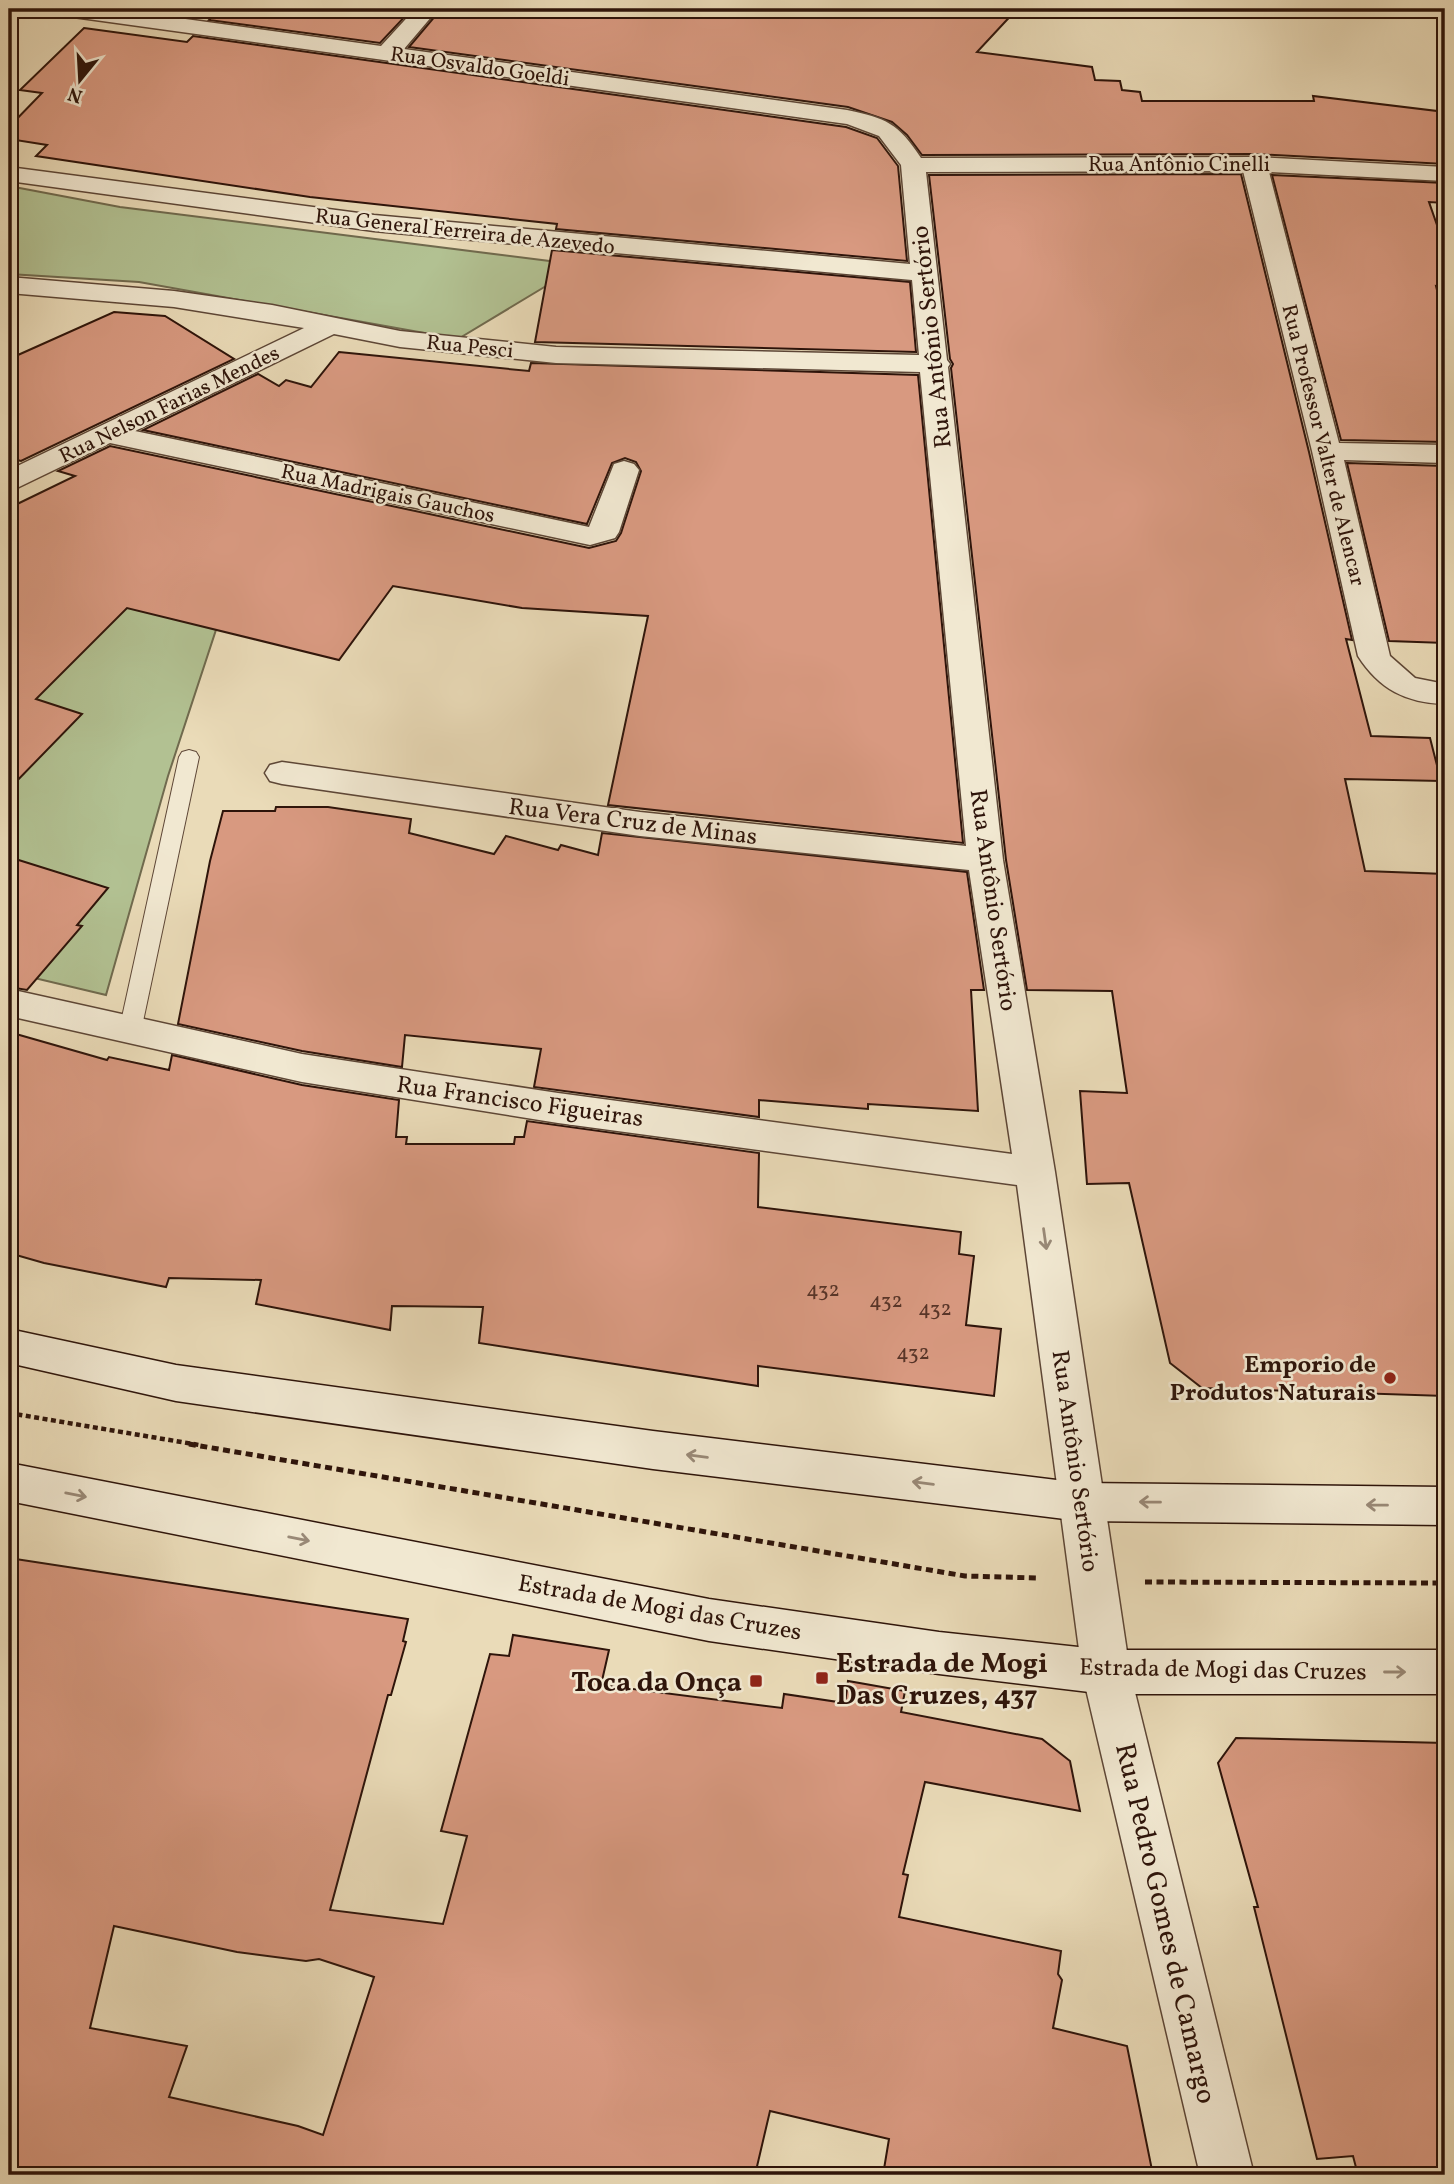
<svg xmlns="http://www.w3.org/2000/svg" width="1454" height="2184" font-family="Vollkorn,serif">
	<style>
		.green { fill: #b2c192; stroke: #706a4e; stroke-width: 2 }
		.building { fill: #d89980; stroke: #2e140a; stroke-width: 2; fill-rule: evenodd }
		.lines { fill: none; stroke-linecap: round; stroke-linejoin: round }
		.lane-casing { stroke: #5d4636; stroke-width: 2 }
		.street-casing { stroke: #5d4636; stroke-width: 3 }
		.secondary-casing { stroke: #2e140a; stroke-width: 3 }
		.path-far1 { stroke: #2e140a; stroke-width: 4.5; stroke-dasharray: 5 3.5; stroke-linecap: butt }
		.path { stroke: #2e140a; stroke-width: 5; stroke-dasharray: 7 4.5; stroke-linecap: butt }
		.lane { fill: #f1e8d1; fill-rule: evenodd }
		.street { fill: #f1e8d1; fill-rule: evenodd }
		.secondary { fill: #f1e8d1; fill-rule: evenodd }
		.oneway { stroke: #998977 }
		.poi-dot { fill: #8f2418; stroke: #f1e8d1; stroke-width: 2.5 }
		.labels { text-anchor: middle; stroke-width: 5; stroke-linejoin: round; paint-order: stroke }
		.far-street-label { font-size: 21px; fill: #2e140a; stroke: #f1e8d1 }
		.number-label { font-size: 21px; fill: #583528 }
		.street-label { font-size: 24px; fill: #2e140a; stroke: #f1e8d1 }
		.poi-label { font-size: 24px; font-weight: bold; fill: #2e140a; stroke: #f1e8d1; text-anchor: end }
		.near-poi-label { font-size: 28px; font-weight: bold; fill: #2e140a; stroke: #f1e8d1; text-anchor: start }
		.near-street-label { font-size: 28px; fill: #2e140a; stroke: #f1e8d1 }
	</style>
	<rect width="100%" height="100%" fill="#eadbb8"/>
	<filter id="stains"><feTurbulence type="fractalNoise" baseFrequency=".00286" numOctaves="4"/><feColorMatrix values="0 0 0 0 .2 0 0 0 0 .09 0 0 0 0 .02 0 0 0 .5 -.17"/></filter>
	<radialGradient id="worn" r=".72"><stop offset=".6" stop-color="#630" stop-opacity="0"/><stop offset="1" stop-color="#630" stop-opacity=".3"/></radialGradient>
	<g class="green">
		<path d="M9,186l111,21 461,58 -123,74 -319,-57 -130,-8z"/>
		<path d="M25,508l207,73 -64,195 -62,219 -97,-23v-455z"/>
	</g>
	<g class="building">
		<path d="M220,9h192l-32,34 -171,-23z"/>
		<path d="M441,9h576l-40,43 115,15 3,13 25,1 2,9 18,2 2,9h172l-1,-5 132,16v52l-191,-10 -332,1 -15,-20 -15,-13 -44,-15 -439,-60z"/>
		<path d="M84,28l103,14 6,-6 653,91 31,11 21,28 9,95 -351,-32 1,-5 -247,-27 -274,-41 11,-11 -38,-6v-12l33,-34 -22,-3z"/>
		<path d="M1241,174l68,278 43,188 -6,-1 25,97 59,2 11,43 -96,-2 20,92 80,3v522l-243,-8 -32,-25 -41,-180 -42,1 -7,-93 47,2 -15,-102 -85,-1 -21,-130 -55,-492 2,-4 -3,-5 -21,-184z"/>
		<path d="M1272,175l173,8v20l-16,-1 16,46v39l-9,-1 9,37v119l-104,-2z"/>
		<path d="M552,250l358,32 6,70 -381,-10z"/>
		<path d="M114,312l51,4 69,43 -213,102 -12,-3v-99z"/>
		<path d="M339,352l190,19 2,-8 387,12 45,468 -355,-38 40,-189 -126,-8 -129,-22 -54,74 -212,-52 -91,91 46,15 -73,75v-281l66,-32 -17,-5 52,-25 479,102 27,-7 5,-8 20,-62 -5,-9 -11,-4 -13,5 -25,61 -444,-94 115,-56 21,12 7,-6 25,7z"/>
		<path d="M1347,463l98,3v177l-56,-2z"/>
		<path d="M276,807h52l83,12 -2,14 85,21 12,-18 52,14 3,-5 37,10 4,-22 365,39 17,118h-13l7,121 -110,-7v5l-109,-9v17l-225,-30 7,-38 -136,-14 -3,32 -100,-16 -124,-27 32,-163 13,-50h52z"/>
		<path d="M9,857l99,31 -31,37 5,1 -55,64 -18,-3z"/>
		<path d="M9,1032l98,28 2,-3 60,13 3,-15 130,30 97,15 -3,37h11l-1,7h108l1,-7h9l3,-16 232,32 -1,54 203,25 -2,22 15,2 -8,69 35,4 -7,67 -236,-30v20l-279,-43 4,-36 -91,-1 -2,24 -134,-26 5,-24 -92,-2 -3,9 -122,-24 -35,-10z"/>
		<path d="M9,1558l399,61 -5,22 3,1 -15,53h-3l-58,215 113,14 24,-88 -26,-5 49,-177 19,2 4,-21 96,15 -8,35 181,23 2,-14 61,9 3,-22 57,10 -4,21 141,27 28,22 10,50 -155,-29 -22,92 5,1 -9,42 162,34 -3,23 4,6 -9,48 74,18 26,129h-270l6,-36 -119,-28 -15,64h-746zM114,1926l123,26 69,9 13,-2 55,18 -51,158 -25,-9 -129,-29 18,-51 -97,-18z"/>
		<path d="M1236,1738l209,5v432h-87l-5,-19 -36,3 -63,-252h4l-40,-144z"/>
	</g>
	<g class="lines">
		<g class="lane-casing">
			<path id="lane" d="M189,750l7,2 3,5 -58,274 -3,6 -8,2 -8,-2 -3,-6 60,-274 3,-5z"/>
		</g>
		<g class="street-casing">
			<path id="street" d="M55,9h58l268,37 34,-37h23l-34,40 443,61c39,8 51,13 74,48l333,-1 191,10v14l-176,-9 70,271 106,2v18l-101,-3 46,196 25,22 30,6v20c-39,-1 -66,-15 -87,-48l-46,-205 -69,-280 -317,1 21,188 3,4 -2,3 55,493 52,312 75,500 124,503h-54l-118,-503 -65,-487 -459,-62 -256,-41 -293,-66v-27l293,65 256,39 454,61 -43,-284 -329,-34 -358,-52 -12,-3 -5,-8 5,-8 12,-3 358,50 326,34 -46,-474 -364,-9 -156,-16 -66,-13 -199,97 454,96 25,-63 10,-3 10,3 5,6 -20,62 -4,6 -25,7 -480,-102 -91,44 -10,3v-20l295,-142 -130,-21 -165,-14v-16l165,14 98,14 128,26 156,16 363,8 -7,-75 -538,-49 -365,-50v-14l365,48 536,49 -9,-99 -22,-29 -32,-12 -781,-108 -8,-2z"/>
		</g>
		<g class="secondary-casing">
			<g id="secondary">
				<path d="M9,1329l167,36 477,66 428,52 364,4v38l-364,-4 -428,-52 -477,-68 -167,-38z"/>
				<path d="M9,1463l700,136 230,33 167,18h339v44h-339l-167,-20 -230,-33 -700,-140z"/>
			</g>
		</g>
		<path class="path-far1" d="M9,1413l190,32"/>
		<g class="path">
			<path d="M189,1444l776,132 73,2"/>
			<path d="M1145,1582l300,1"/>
		</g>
		<use href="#lane" class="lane"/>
		<use href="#street" class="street"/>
		<use href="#secondary" class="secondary"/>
	</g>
	<defs><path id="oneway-shaft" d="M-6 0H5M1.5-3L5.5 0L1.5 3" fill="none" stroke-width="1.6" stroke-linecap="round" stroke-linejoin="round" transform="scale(1.75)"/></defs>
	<g class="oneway">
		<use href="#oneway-shaft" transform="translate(1045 1239) rotate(82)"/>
		<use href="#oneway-shaft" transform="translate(697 1456) rotate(-173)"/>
		<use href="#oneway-shaft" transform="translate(923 1483) rotate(-173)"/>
		<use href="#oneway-shaft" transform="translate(76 1495) rotate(11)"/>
		<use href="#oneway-shaft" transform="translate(1150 1502) rotate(-179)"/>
		<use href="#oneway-shaft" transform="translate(1377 1505) rotate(-179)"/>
		<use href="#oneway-shaft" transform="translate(299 1539) rotate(11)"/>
		<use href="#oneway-shaft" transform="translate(1395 1672)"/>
	</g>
	<g class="poi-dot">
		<circle cx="1390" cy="1378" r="7"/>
		<rect x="815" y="1671" width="14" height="14" rx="3.5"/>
		<rect x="749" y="1674" width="14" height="14" rx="3.5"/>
	</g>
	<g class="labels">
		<g class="far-street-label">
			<text transform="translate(480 66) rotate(8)" y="7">Rua Osvaldo Goeldi</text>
			<text x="1179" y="171">Rua Antônio Cinelli</text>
			<text transform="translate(465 231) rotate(6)" y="7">Rua General Ferreira de Azevedo</text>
			<text transform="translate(470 346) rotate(6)" y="7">Rua Pesci</text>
			<text transform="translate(169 404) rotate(-26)" y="7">Rua Nelson Farias Mendes</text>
			<text transform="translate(1324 445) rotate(76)" y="7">Rua Professor Valter de Alencar</text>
			<text transform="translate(388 493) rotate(12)" y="7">Rua Madrigais Gauchos</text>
		</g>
		<g class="number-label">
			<text x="823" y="1296">432</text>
			<text x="886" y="1307">432</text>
			<text x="935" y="1315">432</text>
			<text x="913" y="1359">432</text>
		</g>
		<g class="street-label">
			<text transform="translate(931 337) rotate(-96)" y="8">Rua Antônio Sertório</text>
			<text transform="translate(633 821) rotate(7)" y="8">Rua Vera Cruz de Minas</text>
			<text transform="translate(994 900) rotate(82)" y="8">Rua Antônio Sertório</text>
			<text transform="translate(520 1101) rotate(8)" y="8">Rua Francisco Figueiras</text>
			<text transform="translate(1076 1461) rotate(82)" y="8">Rua Antônio Sertório</text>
			<text transform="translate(660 1607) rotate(10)" y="8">Estrada de Mogi das Cruzes</text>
			<text transform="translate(1223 1669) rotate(1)" y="8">Estrada de Mogi das Cruzes</text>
		</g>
		<g class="poi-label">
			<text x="1376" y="1372">Emporio de<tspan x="1376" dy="28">Produtos Naturais</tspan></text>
		</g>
		<g class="near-poi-label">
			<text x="836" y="1672">Estrada de Mogi<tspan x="836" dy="32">Das Cruzes, 437</tspan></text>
			<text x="742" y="1691" text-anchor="end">Toca da Onça</text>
		</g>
		<g class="near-street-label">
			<text transform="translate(1167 1923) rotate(77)" y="10">Rua Pedro Gomes de Camargo</text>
		</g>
	</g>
	<rect width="1454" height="2184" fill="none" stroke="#eadbb8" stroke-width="35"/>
	<rect x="10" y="10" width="1433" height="2163" fill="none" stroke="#2e140a" stroke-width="3.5"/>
	<rect x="18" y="18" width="1419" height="2149" fill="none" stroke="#2e140a" stroke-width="2"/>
	<g transform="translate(80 80) rotate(198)" stroke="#f1e8d1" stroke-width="5" paint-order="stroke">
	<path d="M0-5L12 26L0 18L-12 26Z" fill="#2e140a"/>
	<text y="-10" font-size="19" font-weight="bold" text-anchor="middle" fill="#2e140a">N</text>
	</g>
	<rect width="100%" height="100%" filter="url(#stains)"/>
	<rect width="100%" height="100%" fill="url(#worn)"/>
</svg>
